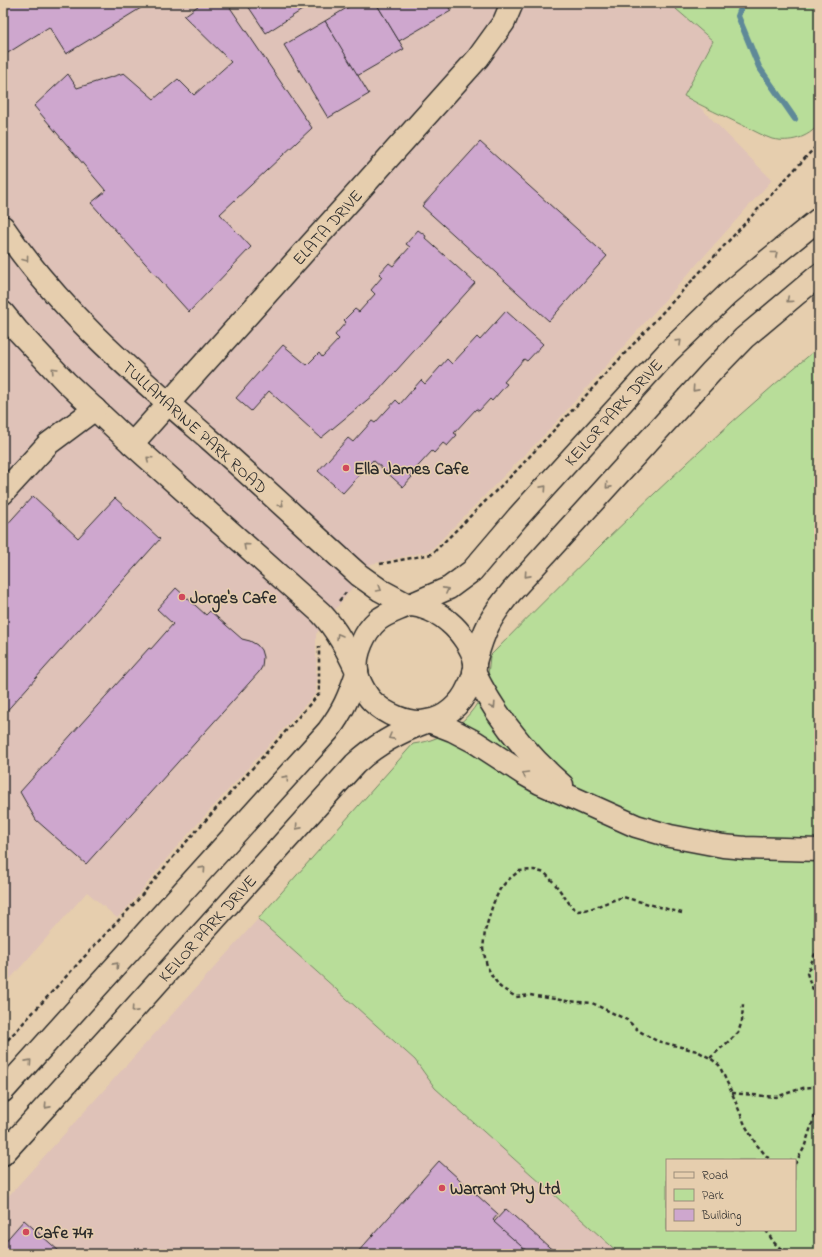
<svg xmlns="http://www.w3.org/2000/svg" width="822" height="1257" font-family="'Indie Flower',sans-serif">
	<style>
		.built { fill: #dfc2b8 }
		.green { fill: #b8dd99; stroke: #728462; fill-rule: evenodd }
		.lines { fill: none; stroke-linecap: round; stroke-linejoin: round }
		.stream { stroke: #5e8998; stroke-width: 6 }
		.building { fill: #cea7ce; stroke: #2b2b2b }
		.minor-casing { stroke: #2b2b2b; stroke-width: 25 }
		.major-casing { stroke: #2b2b2b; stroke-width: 25 }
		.path { stroke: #2b2b2b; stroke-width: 2.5; stroke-dasharray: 4 3; stroke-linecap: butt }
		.minor { stroke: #e6ceae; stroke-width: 22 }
		.major { stroke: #e6ceae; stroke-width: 22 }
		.oneway { stroke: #887c6c }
		.poi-dot { fill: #d1495b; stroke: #e6ceae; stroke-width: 1.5 }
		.labels { text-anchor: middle; stroke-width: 3; stroke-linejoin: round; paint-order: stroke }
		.street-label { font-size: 17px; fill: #2b2b2b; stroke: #e6ceae }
		.poi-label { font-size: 17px; font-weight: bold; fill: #2b2b2b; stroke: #e6ceae; text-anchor: start }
	</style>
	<rect width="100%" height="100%" fill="#e6ceae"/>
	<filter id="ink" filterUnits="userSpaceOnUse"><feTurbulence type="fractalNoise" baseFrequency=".025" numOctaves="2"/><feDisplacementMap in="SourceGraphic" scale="8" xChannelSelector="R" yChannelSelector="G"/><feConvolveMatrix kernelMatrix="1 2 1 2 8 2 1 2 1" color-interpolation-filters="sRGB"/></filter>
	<g filter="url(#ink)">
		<g class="built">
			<path d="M3,3h680l-6,6 36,32 -29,55 12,7 76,77 -223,250 -119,121 -59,13 -55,70v59l-143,158 -43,54 -13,13 -30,-26 -84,95z"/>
			<path d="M258,919l157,141 20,28 185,166h-617v-52z"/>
		</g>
		<g class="green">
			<path d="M683,3h136v121c-11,14 -29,19 -47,15 -9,-3 -19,-9 -28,-13 -20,-10 -41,-19 -60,-30l29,-55 -37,-32z"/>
			<path d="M819,347v907h-199l-185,-166 -20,-28 -157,-141 155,-175c33,-4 61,-26 72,-57 3,-10 4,-20 5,-31 105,-107 213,-213 329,-309zM667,1160h128v70h-128z"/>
		</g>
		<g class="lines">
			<path class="stream" d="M743,3l-5,13 21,51 36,52"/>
		</g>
		<g class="building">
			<path d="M3,3h146l-83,51 -17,-27 -46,29z"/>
			<path d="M202,3h25l85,125 -92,86 31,33 -62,65 -98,-109 15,-12 -72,-85 34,-32 9,14 47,-15 30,26 24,-20 16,16 37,-33 -47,-46z"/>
			<path d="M246,3h67l-47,30z"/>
			<path d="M355,3h21l28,46 -47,27 -32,-55z"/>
			<path d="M376,3h70l5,8 -52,30z"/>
			<path d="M325,21l44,73 -41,24 -44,-73z"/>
			<path d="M480,142l127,114 -58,65 -127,-115z"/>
			<path d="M418,230l8,6 -1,2 50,45 -97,108 -57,47 -52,-47 -18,20 -15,-13 47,-53 24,20 12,-12 3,4 17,-18 -4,-4 11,-13 -2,-2 11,-11 4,3 16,-18 -4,-4 11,-13 -3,-3 10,-11 4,3 17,-19 -4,-3z"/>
			<path d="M506,311l37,33 -16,17 -3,-2 -20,23 3,2 -15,17 -2,-2 -11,12 -3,-2 -22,24 3,2 -10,11 -4,-3 -9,10 -2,-2 -22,24 2,2 -9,10 -30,-27 -30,33 -25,-22 30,-33 5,4 19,-21 3,2 21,-23 4,4 21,-24 4,4 22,-25 5,5 25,-27 3,3z"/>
			<path d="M33,496l45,42 37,-40 45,41 -157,176v-186z"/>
			<path d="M176,588l30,27 4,-4 32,28 8,2 7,4 4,5 2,7 -1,10 -3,5 -173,192 -50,-44 -16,-28 129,-144 2,1 22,-25 -16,-15z"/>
			<path d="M439,1161l59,53 -5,6 37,34h-174z"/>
			<path d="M506,1209l51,45h-27l-36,-32z"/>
			<path d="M24,1220l35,31 -3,3h-46l-7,-7v-3z"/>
		</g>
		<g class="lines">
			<g class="minor-casing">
				<g id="minor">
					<path d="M3,227c55,82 130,146 204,210 51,45 101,92 152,138l21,15 28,15"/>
					<path d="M3,313l14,17 49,52 66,62 189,169c16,17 26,37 36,58"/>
					<path d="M132,444l346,-386 26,-36 8,-19"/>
					<path d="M3,493l45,-49 47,-35"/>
					<path d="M474,672c22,45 51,81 88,113"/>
					<path d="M429,721l23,9 23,12 49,32 16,9 96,43 34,10 53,10 22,2 74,2"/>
				</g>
			</g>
			<g class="major-casing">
				<g id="major">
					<path d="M408,605c14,0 31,8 41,17 11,9 24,27 26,40 1,9 -3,19 -7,26 -7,16 -23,31 -41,33 -18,4 -42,-7 -55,-20 -6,-6 -14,-21 -15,-29 -3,-18 8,-41 21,-52 9,-7 20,-10 30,-15z"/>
					<path d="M410,605l39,-17 23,-17 46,-54 149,-164 61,-59 33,-28 58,-47"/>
					<path d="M475,662c9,-32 15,-45 37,-71l200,-220 32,-33 75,-63"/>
					<path d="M3,1091l325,-360c15,-20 21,-34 29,-58"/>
					<path d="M3,1154l352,-390c21,-20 44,-32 71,-42"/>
				</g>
			</g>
			<g class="path">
				<path d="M380,564l52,-10 86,-85 301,-326"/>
				<path d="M339,601l8,-10"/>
				<path d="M682,913l-59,-16 -12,4 -21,8 -12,2 -6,-4 -17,-23 -10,-11 -11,-3 -15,1 -11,9 -8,9 -7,15 -8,27 -2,18 4,17 5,10 8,11 16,10 14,-2 37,6 25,2 35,17 12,11 18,10 40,10 13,7 9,7 13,28 13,32 11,19 14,16"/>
				<path d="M819,948l-2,1 -10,24 4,13 8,13"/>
				<path d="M3,1045l94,-102 39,-41 43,-52 140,-156v-48"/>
				<path d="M710,1058l28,-25 4,-12 1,-17"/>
				<path d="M732,1093l44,4 27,-9 16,-2"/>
				<path d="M795,1164l9,-16 11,-33 4,-7"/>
				<path d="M766,1230c9,15 12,20 30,24"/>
			</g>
			<use href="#minor" class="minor"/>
			<use href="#major" class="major"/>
		</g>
		<defs><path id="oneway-chevron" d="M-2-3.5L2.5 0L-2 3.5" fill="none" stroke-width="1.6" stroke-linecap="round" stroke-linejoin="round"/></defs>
		<g class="oneway">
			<use href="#oneway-chevron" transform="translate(775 254) rotate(-39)"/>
			<use href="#oneway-chevron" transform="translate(26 259) rotate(53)"/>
			<use href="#oneway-chevron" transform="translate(789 300) rotate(140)"/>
			<use href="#oneway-chevron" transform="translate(679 342) rotate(-44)"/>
			<use href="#oneway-chevron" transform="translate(54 370) rotate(-134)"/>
			<use href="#oneway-chevron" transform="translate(695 389) rotate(132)"/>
			<use href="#oneway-chevron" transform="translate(149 459) rotate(-138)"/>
			<use href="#oneway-chevron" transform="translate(608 486) rotate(132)"/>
			<use href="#oneway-chevron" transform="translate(544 488) rotate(-48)"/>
			<use href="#oneway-chevron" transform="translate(281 504) rotate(42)"/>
			<use href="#oneway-chevron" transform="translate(246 546) rotate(-138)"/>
			<use href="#oneway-chevron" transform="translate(527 575) rotate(132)"/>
			<use href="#oneway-chevron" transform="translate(379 589) rotate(31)"/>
			<use href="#oneway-chevron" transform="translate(446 590) rotate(-28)"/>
			<use href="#oneway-chevron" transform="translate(339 636) rotate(-121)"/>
			<use href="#oneway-chevron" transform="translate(493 706) rotate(57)"/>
			<use href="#oneway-chevron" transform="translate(391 737) rotate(151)"/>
			<use href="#oneway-chevron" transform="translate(525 774) rotate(-149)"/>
			<use href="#oneway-chevron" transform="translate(286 778) rotate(-48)"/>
			<use href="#oneway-chevron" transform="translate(298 827) rotate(132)"/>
			<use href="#oneway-chevron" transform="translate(203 869) rotate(-48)"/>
			<use href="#oneway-chevron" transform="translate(116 965) rotate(-48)"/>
			<use href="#oneway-chevron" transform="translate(134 1010) rotate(132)"/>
			<use href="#oneway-chevron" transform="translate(29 1062) rotate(-48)"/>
			<use href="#oneway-chevron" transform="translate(47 1106) rotate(132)"/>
		</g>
	</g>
	<g class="poi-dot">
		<circle cx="346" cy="468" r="4"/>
		<circle cx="182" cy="597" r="4"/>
		<circle cx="442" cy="1188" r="4"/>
		<circle cx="26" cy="1232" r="4"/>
	</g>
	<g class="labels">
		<g class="street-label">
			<text transform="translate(327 227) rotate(-48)" y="6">ELATA DRIVE</text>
			<text transform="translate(613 412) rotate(-48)" y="6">KEILOR PARK DRIVE</text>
			<text transform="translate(195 427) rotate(42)" y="6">TULLAMARINE PARK ROAD</text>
			<text transform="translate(207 928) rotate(-48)" y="6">KEILOR PARK DRIVE</text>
		</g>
		<g class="poi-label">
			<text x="354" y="474">Ella James Cafe</text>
			<text x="190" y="603">Jorge's Cafe</text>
			<text x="450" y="1194">Warrant Pty Ltd</text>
			<text x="34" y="1238">Cafe 747</text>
		</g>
	</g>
	<rect width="822" height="1257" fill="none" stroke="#e6ceae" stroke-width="16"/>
	<rect x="8" y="8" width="806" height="1241" fill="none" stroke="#2b2b2b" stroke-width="1.5" filter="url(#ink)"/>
	<rect x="666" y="1159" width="130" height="72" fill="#e6ceae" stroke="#9b8d7a"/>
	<rect x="674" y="1172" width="20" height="6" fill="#e6ceae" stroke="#9b8d7a"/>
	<text x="702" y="1179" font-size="12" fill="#2b2b2b">Road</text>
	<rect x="674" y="1189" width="20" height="12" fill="#b8dd99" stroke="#9b8d7a"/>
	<text x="702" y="1199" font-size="12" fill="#2b2b2b">Park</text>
	<rect x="674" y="1209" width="20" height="12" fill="#cea7ce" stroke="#9b8d7a"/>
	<text x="702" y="1219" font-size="12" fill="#2b2b2b">Building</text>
</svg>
